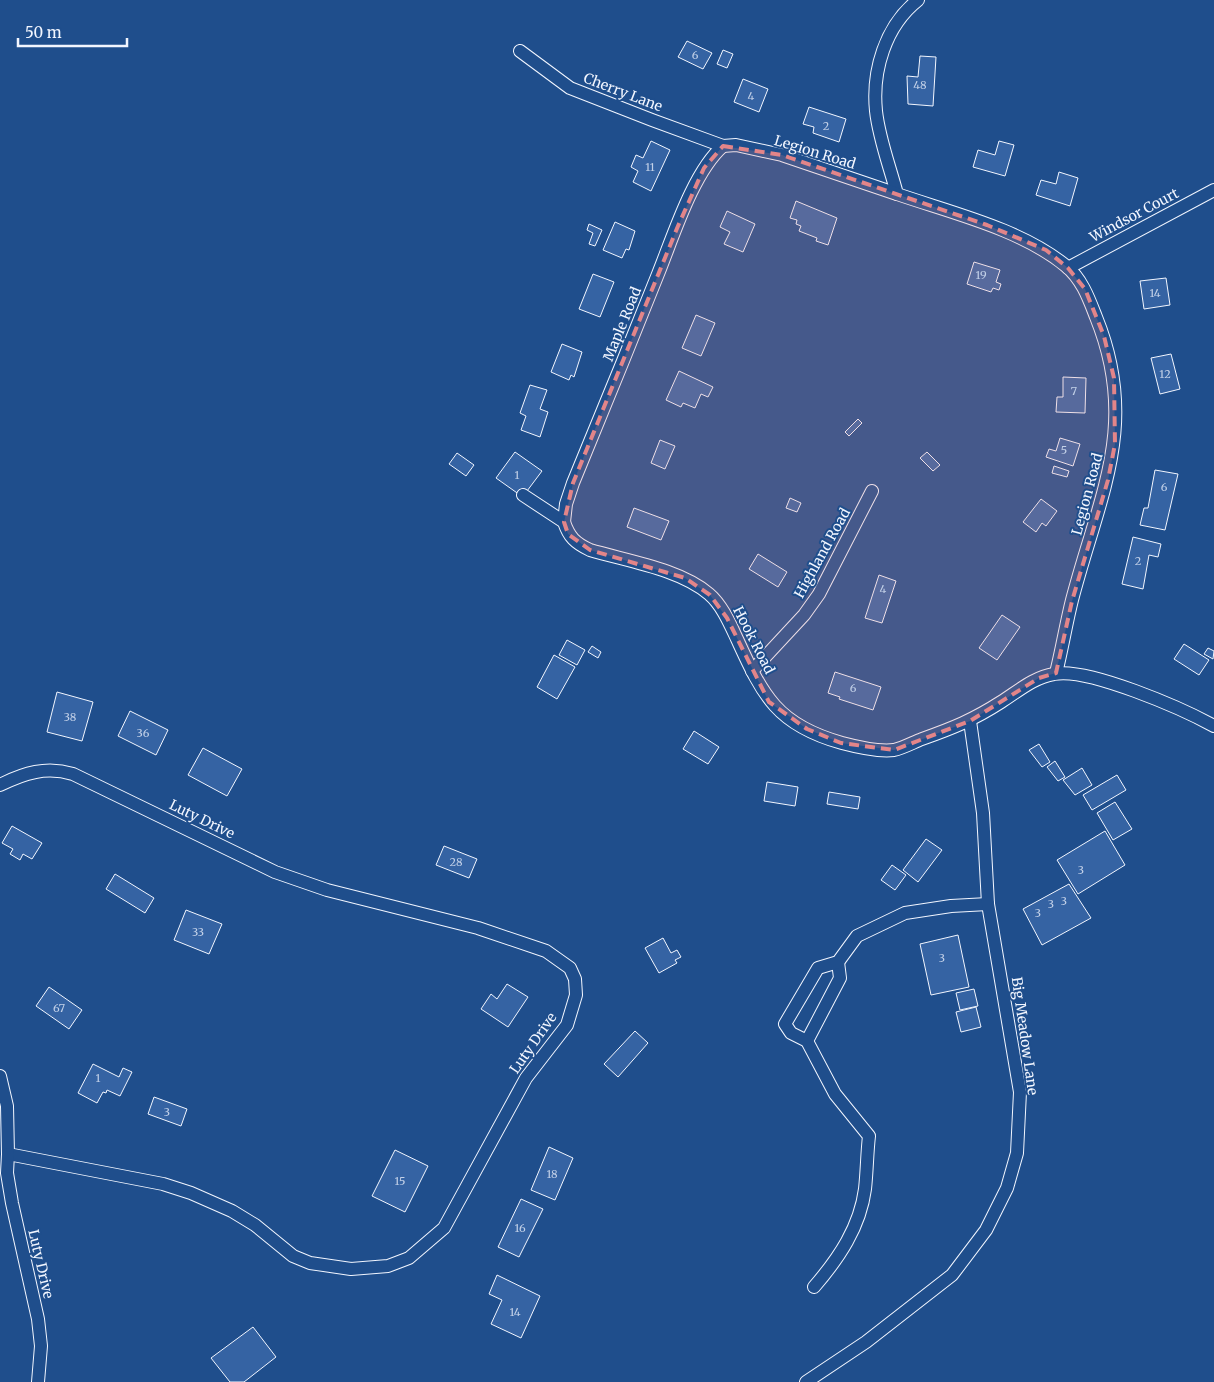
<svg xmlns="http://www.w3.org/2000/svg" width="1214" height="1382" font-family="Merriweather,serif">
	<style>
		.building { fill: #3563a3; stroke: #f2f6ff }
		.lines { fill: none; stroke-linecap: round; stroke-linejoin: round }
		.minor-casing { stroke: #f2f6ff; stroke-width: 14 }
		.minor { stroke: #1f4e8c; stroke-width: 12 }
		.marked { fill: #e38589; fill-opacity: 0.2; stroke: #e38589; stroke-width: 4; stroke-dasharray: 10 6; stroke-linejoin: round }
		.labels { text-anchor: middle; stroke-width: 4; stroke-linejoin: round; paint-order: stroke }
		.number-label { font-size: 11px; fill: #c3d1e8 }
		.street-label { font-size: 14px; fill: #f2f6ff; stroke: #1f4e8c }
	</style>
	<rect width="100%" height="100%" fill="#1f4e8c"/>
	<g class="building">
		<path d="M687,41l25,12 -9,16 -25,-12z"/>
		<path d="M723,50l10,4 -6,14 -10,-4z"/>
		<path d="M920,56l16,1 -3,49 -25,-2 -1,-28 11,1z"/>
		<path d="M743,79l25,10 -9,23 -25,-10z"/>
		<path d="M809,107l37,12 -7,23 -26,-9 1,-6 -11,-3z"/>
		<path d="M651,141l19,9 -19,41 -18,-9 5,-11 -7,-4 5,-12 7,3z"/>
		<path d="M999,141l15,4 -9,31 -32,-9 5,-17 17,5z"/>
		<path d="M1059,172l19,6 -8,28 -34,-11 5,-15 15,4z"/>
		<path d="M796,201l41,17 -9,27 -12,-4 1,-3 -18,-7 2,-5 -5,-2 1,-4 -7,-2z"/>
		<path d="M727,211l28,13 -12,28 -19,-8 6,-12 -10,-5z"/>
		<path d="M615,222l20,9 -6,19 -3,-1 -4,9 -19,-8z"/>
		<path d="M589,224l13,6 -7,16 -6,-2 4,-11 -6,-3z"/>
		<path d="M974,262l26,8 -4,12 5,2 -2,6 -6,-2 -2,4 -24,-8z"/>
		<path d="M593,274l21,8 -14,35 -21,-8z"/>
		<path d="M1166,278l4,27 -26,4 -4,-28z"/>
		<path d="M696,315l19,8 -14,33 -19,-8z"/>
		<path d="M562,344l20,8 -8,25 -3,-2 -2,5 -18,-8z"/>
		<path d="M1171,354l9,35 -20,5 -9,-36z"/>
		<path d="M679,371l34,16 -5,10 -7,-3 -6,14 -12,-5 -2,4 -15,-7z"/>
		<path d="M1063,377l23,1 -1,35 -29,-1 1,-15h6z"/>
		<path d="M530,385l17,5 -7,19 8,3 -8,25 -19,-7 5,-14 -6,-3z"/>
		<path d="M858,419l4,4 -13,13 -4,-4z"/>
		<path d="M1060,438l20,6 -7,22 -27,-9 3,-8 7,2z"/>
		<path d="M660,440l15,6 -10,23 -14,-6z"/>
		<path d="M515,452l27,19 -15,20 -7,4 -24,-17z"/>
		<path d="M927,452l13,13 -7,6 -13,-13z"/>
		<path d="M457,453l17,12 -8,11 -17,-12z"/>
		<path d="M1054,466l15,5 -2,6 -15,-4z"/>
		<path d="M1155,470l23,4 -13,56 -25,-5 4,-17h4z"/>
		<path d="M790,498l11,5 -4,9 -11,-4z"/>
		<path d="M1041,499l16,12 -11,15 -4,-3 -6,9 -13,-10z"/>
		<path d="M634,508l35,13 -8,19 -34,-13z"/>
		<path d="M1133,537l28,7 -3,13 -9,-2 -6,34 -21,-5z"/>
		<path d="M758,554l29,18 -9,15 -29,-18z"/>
		<path d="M879,575l17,6 -14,42 -17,-5z"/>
		<path d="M1002,615l18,12 -23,33 -18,-12z"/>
		<path d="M567,640l18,10 -8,15 -18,-10z"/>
		<path d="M1184,644l25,16 -10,15 -25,-16z"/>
		<path d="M592,646l9,6 -3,6 -10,-6z"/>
		<path d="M1208,648l6,3 -1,8 -9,-5z"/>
		<path d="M554,655l21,12 -18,32 -20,-12z"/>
		<path d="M835,672l46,15 -8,23 -34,-11 1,-2 -12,-4z"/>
		<path d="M57,692l36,10 -11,39 -35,-9z"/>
		<path d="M130,711l38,19 -12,25 -38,-19z"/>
		<path d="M694,731l25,16 -11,17 -25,-15z"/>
		<path d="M1039,744l11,18 -8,5 -13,-17z"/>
		<path d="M203,748l39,21 -15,27 -39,-21z"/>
		<path d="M1055,761l10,16 -7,4 -11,-14z"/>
		<path d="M1082,768l10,17 -17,10 -12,-15z"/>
		<path d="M1117,775l9,15 -34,20 -9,-15z"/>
		<path d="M767,782l31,5 -3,19 -31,-5z"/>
		<path d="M829,792l31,5 -2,12 -31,-5z"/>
		<path d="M1115,802l17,27 -19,11 -16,-27z"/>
		<path d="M12,826l30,17 -10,16 -9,-5 -3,6 -10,-6 3,-5 -11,-6z"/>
		<path d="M1105,831l20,34 -47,29 -21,-34z"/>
		<path d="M926,839l16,11 -24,32 -15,-12z"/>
		<path d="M444,846l33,13 -8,19 -33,-13z"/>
		<path d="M892,865l14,10 -11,15 -14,-10z"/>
		<path d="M115,874l39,24 -9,15 -39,-24z"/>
		<path d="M1069,884l22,34 -49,27 -19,-36z"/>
		<path d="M186,910l36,14 -13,30 -35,-14z"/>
		<path d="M958,935l11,52 -38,8 -11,-51z"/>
		<path d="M663,938l8,15 6,-3 4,7 -6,3 2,3 -18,10 -14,-25z"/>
		<path d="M507,984l21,13 -20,30 -27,-18 10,-15 6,5z"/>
		<path d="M49,987l33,23 -13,19 -33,-23z"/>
		<path d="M974,989l4,17 -18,4 -4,-17z"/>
		<path d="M976,1007l5,20 -20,5 -5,-20z"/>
		<path d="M635,1031l13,12 -30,34 -14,-13z"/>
		<path d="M93,1064l26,13 4,-9 9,4 -12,24 -13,-6 -1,3 -3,-1 -6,11 -19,-10z"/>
		<path d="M154,1097l33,12 -6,17 -33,-12z"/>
		<path d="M549,1147l24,11 -18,42 -24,-10z"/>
		<path d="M395,1150l33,16 -23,46 -33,-16z"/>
		<path d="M521,1199l22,10 -24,48 -21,-10z"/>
		<path d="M497,1275l43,21 -19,42 -30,-14 11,-24 -13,-6z"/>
		<path d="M253,1327l23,30 -32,25h-14l-19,-24z"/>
	</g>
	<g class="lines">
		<g class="minor-casing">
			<g id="minor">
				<path d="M918,0c-33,26 -46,71 -42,111 3,28 14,56 21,83 55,19 124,35 169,72 16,13 23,33 30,51 44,108 3,179 -24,283 -6,24 -10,49 -16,73"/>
				<path d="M520,51l50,37 82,32 71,26 13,-1 46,10 115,39"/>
				<path d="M1068,268l146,-78"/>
				<path d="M523,495l41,27c5,15 11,21 26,28 37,11 90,19 119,44 13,11 21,30 28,45 26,57 40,86 105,104 15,4 36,9 52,7 9,-2 20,-8 28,-11 31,-11 51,-19 79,-37 16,-10 33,-25 53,-28 34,-7 129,35 160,52"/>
				<path d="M564,522l2,-18 7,-21c29,-70 57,-139 85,-209 15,-37 35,-102 65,-128"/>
				<path d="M752,671l52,-56 15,-21 53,-103"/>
				<path d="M0,785c24,-12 46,-19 73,-11l202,98 52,18 151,38 68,23 24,17 5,11 1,16 -9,30 -41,53 -82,150 -35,30 -21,8 -37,3 -41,-6 -17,-7 -38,-31 -23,-14 -41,-18 -28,-9 -155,-30 -1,-48 -7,-30"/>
				<path d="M807,1041l33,-63 -2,-16"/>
				<path d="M8,1154l-1,19 5,30 26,116 3,27 -3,36"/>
				<path d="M814,1287c25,-29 46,-60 51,-98 2,-18 2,-36 4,-53l-34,-42 -28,-53 -16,-8 -6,-9 33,-56 20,-6 19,-26 48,-23 46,-7 37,-2"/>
				<path d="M806,1382l60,-40 86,-67 34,-45 21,-42 10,-35 3,-61 -32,-188 -5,-91 -13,-92"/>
			</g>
		</g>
		<use href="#minor" class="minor"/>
	</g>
	<path class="marked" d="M723,146l59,9 205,70 59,25 22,18 17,21 19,47 10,42 1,66 -7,36 -36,121 -16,72 -17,5 -69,43 -76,29 -53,-7 -34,-14 -38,-27 -42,-84 -17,-23 -25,-17 -95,-28 -22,-16 -4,-12 9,-39 105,-257 26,-58z"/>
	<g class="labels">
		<g class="number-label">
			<text x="695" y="59">6</text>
			<text x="920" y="89">48</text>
			<text x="751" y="100">4</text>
			<text x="826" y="130">2</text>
			<text x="650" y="171">11</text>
			<text x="981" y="279">19</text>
			<text x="1155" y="297">14</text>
			<text x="1165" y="378">12</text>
			<text x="1074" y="395">7</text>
			<text x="1064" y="454">5</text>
			<text x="517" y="479">1</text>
			<text x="1164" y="491">6</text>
			<text x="1138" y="565">2</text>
			<text x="883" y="593">4</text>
			<text x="853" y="692">6</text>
			<text x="70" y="721">38</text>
			<text x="143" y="737">36</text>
			<text x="456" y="866">28</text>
			<text x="1081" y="874">3</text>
			<text x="1064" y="905">3</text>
			<text x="1051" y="908">3</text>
			<text x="1038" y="917">3</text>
			<text x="198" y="936">33</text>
			<text x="942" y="962">3</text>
			<text x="59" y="1012">67</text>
			<text x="98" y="1082">1</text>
			<text x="167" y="1116">3</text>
			<text x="552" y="1178">18</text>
			<text x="400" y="1185">15</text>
			<text x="520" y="1232">16</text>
			<text x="515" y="1316">14</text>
		</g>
		<g class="street-label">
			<text transform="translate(623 92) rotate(21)" y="5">Cherry Lane</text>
			<text transform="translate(815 152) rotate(17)" y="5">Legion Road</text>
			<text transform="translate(1134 215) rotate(-28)" y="5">Windsor Court</text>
			<text transform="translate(622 324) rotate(-68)" y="5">Maple Road</text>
			<text transform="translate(1087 494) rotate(-75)" y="5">Legion Road</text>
			<text transform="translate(822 553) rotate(-61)" y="5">Highland Road</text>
			<text transform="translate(754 640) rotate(63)" y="5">Hook Road</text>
			<text transform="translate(202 819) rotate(26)" y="5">Luty Drive</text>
			<text transform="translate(1025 1036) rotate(82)" y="5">Big Meadow Lane</text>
			<text transform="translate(533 1043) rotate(-55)" y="5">Luty Drive</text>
			<text transform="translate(41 1264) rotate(77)" y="5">Luty Drive</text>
		</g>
	</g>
	<path d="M18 38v8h109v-8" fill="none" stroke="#f2f6ff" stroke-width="2.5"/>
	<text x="25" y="38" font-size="15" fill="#f2f6ff" stroke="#1f4e8c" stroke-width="4" paint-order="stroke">50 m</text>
</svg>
